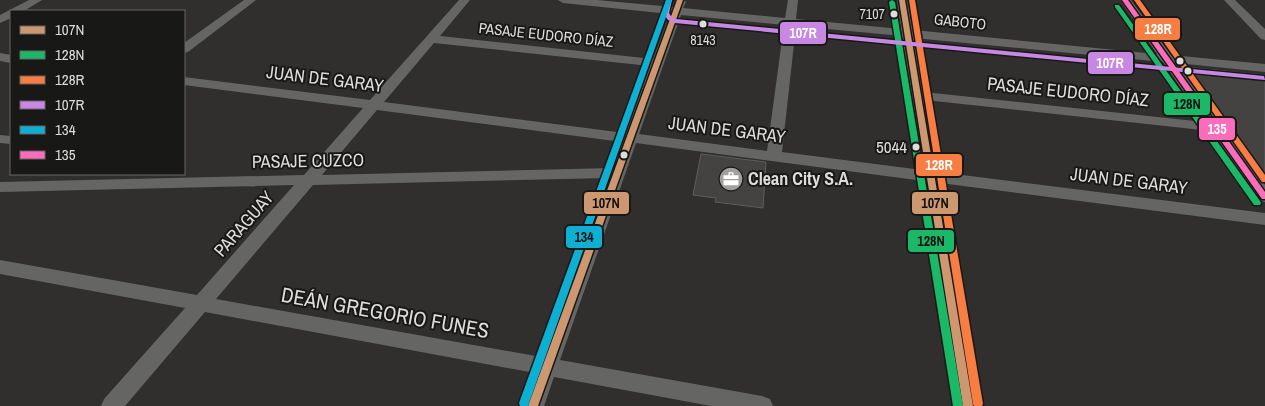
<svg xmlns="http://www.w3.org/2000/svg" width="1265" height="406" font-family="'Archivo Narrow',sans-serif">
	<style>
		.building { fill: #444342; stroke: #5e5d5c }
		.lines { fill: none; stroke-linecap: round; stroke-linejoin: round }
		.minor { fill: #656564; fill-rule: evenodd }
		.bus-1-casing { stroke: #181816; stroke-width: 3 }
		.bus-2-casing { stroke: #181816; stroke-width: 3 }
		.bus-3-casing { stroke: #181816; stroke-width: 3 }
		.bus-4-casing { stroke: #181816; stroke-width: 3 }
		.bus-5-casing { stroke: #181816; stroke-width: 3 }
		.bus-6-casing { stroke: #181816; stroke-width: 3 }
		.bus-1 { fill: #cd976f; fill-rule: evenodd }
		.bus-2 { fill: #1ab867; fill-rule: evenodd }
		.bus-3 { fill: #f77d43; fill-rule: evenodd }
		.bus-4 { fill: #c787e3; fill-rule: evenodd }
		.bus-5 { fill: #0dafd3; fill-rule: evenodd }
		.bus-6 { fill: #fb6dba; fill-rule: evenodd }
		.bus-dot { fill: #dfdddc; stroke: #181816; stroke-width: 2 }
		.labels { text-anchor: middle; stroke-width: 4; stroke-linejoin: round; paint-order: stroke }
		.far-bus-label { font-size: 14px; fill: #dfdddc; stroke: #181816; text-anchor: end }
		.far-street-label { font-size: 15px; fill: #dfdddc; stroke: #181816 }
		.bus-label { font-size: 17px; fill: #dfdddc; stroke: #181816; text-anchor: end }
		.street-label { font-size: 18px; fill: #dfdddc; stroke: #181816 }
		.poi-label { font-size: 18px; font-weight: bold; fill: #dfdddc; stroke: #181816; text-anchor: start }
		.near-street-label { font-size: 21px; fill: #dfdddc; stroke: #181816 }
		.line-badge { stroke: #181816; stroke-width: 2 }
		.badge-label { font-size: 14px; text-anchor: middle; font-weight: bold; fill: #fff }
		.pale-badge-label { font-size: 14px; text-anchor: middle; font-weight: bold; fill: #111 }
	</style>
	<rect width="100%" height="100%" fill="#302f2e"/>
	<g class="building">
		<path d="M1184,67l81,8v101z"/>
		<path d="M701,154l65,8 -3,46 -48,-6 1,-4 -23,-3z"/>
	</g>
	<g class="lines">
		<g class="minor">
			<path d="M29,0h13l-18,11h-13v7l-11,5v-8z"/>
			<path d="M244,0h12l-68,52 -4,1v-10z"/>
			<path d="M459,0h11l-30,36 213,23 17,-45 -107,-11 -5,-3h39l76,7 3,-7h8l2,2 -3,6 102,10 3,-18h10l-2,19 105,10 -4,-29h10l6,30 244,24 -37,-54h11l40,55 94,9v8l-89,-9 89,122v17l-6,-1 -48,-70 -286,-31 13,72 327,41v12l-325,-42 39,223h-22l-33,-225 -288,-38 -76,217 202,36 8,3 3,7h-62l-157,-29 -10,29h-22l13,-33 -330,-61 -80,94h-24l3,-7 81,-91 -185,-34v-14l197,35 97,-110 -294,7v-10l304,-7 59,-67 -179,-23v-8l186,23zM681,15l103,10 -17,126 -128,-17zM796,26l106,10 20,134 -140,-18zM914,38l249,24 41,60 -280,-30zM434,43l216,23 -25,67 -241,-31zM377,110l245,32 -10,26 -290,7zM608,178l-67,179 -325,-58 97,-114z"/>
			<path d="M1224,0h11l30,29v11l-4,-1z"/>
			<path d="M0,53l11,2v8l-11,-2z"/>
			<path d="M0,135l11,1v8l-11,-1z"/>
		</g>
		<g class="bus-1-casing">
			<g id="bus-1">
				<path d="M677,0h6l-145,406h-10z"/>
				<path d="M899,0h6l68,406h-10z"/>
			</g>
		</g>
		<g class="bus-2-casing">
			<g id="bus-2">
				<path d="M892,0l3,2 68,404h-10l-64,-404z"/>
				<path d="M1115,5h4l141,196 1,2 -1,2h-6l-139,-198z"/>
			</g>
		</g>
		<g class="bus-3-casing">
			<g id="bus-3">
				<path d="M909,0h6l68,404 -1,2h-8l-1,-2z"/>
				<path d="M1134,0h6l125,175v7h-3z"/>
			</g>
		</g>
		<g class="bus-4-casing">
			<path id="bus-4" d="M666,0h6l-3,13 3,5 4,1 588,57 1,4 -590,-57 -7,-3 -5,-7z"/>
		</g>
		<g class="bus-5-casing">
			<path id="bus-5" d="M666,0h6l-143,403 -1,3h-8l-1,-3z"/>
		</g>
		<g class="bus-6-casing">
			<path id="bus-6" d="M1122,0h6l137,192v7h-3z"/>
		</g>
		<use href="#bus-1" class="bus-1"/>
		<use href="#bus-2" class="bus-2"/>
		<use href="#bus-3" class="bus-3"/>
		<use href="#bus-4" class="bus-4"/>
		<use href="#bus-5" class="bus-5"/>
		<use href="#bus-6" class="bus-6"/>
	</g>
	<defs>
		<g id="office-disc" transform="scale(1.25)"><circle r="9.5" fill="#a2a09f" stroke="#181816"/><path d="M-6-3h4V-5.5h4V-3h4V5H-6ZM-1-4.5V-3h2v-1.5ZM-6 0V1H6V0Z" fill="#fff"/></g>
	</defs>
	<g fill-rule="evenodd">
		<use href="#office-disc" x="731" y="179"/>
	</g>
	<g class="bus-dot">
		<circle cx="894" cy="14" r="4.5"/>
		<circle cx="703" cy="24" r="4.5"/>
		<circle cx="1180" cy="61" r="4.5"/>
		<circle cx="1188" cy="71" r="4.5"/>
		<circle cx="916" cy="147" r="4.5"/>
		<circle cx="624" cy="155" r="4.5"/>
	</g>
	<g class="labels">
		<g class="far-bus-label">
			<text x="885" y="19">7107</text>
			<text x="703" y="45" text-anchor="middle">8143</text>
		</g>
		<g class="far-street-label">
			<text transform="translate(960 22) rotate(6)" y="5">GABOTO</text>
			<text transform="translate(546 35) rotate(6)" y="5">PASAJE EUDORO DÍAZ</text>
		</g>
		<g class="bus-label">
			<text x="907" y="153">5044</text>
		</g>
		<g class="street-label">
			<text transform="translate(325 79) rotate(7)" y="6">JUAN DE GARAY</text>
			<text transform="translate(1068 92) rotate(6)" y="6">PASAJE EUDORO DÍAZ</text>
			<text transform="translate(727 130) rotate(7)" y="6">JUAN DE GARAY</text>
			<text transform="translate(308 161) rotate(-1)" y="6">PASAJE CUZCO</text>
			<text transform="translate(1129 181) rotate(7)" y="6">JUAN DE GARAY</text>
			<text transform="translate(244 224) rotate(-49)" y="6">PARAGUAY</text>
		</g>
		<g class="poi-label">
			<text x="748" y="185">Clean City S.A.</text>
		</g>
		<g class="near-street-label">
			<text transform="translate(385 313) rotate(10)" y="7">DEÁN GREGORIO FUNES</text>
		</g>
	</g>
	<g class="line-badge">
		<rect x="1134" y="17" width="47" height="24" rx="5" fill="#f77d43"/>
		<rect x="779" y="21" width="48" height="24" rx="5" fill="#c787e3"/>
		<rect x="1087" y="51" width="47" height="24" rx="5" fill="#c787e3"/>
		<rect x="1163" y="92" width="48" height="24" rx="5" fill="#1ab867"/>
		<rect x="1198" y="117" width="38" height="24" rx="5" fill="#fb6dba"/>
		<rect x="915" y="153" width="48" height="24" rx="5" fill="#f77d43"/>
		<rect x="583" y="191" width="47" height="24" rx="5" fill="#cd976f"/>
		<rect x="911" y="191" width="48" height="24" rx="5" fill="#cd976f"/>
		<rect x="565" y="225" width="38" height="24" rx="5" fill="#0dafd3"/>
		<rect x="907" y="229" width="48" height="24" rx="5" fill="#1ab867"/>
	</g>
	<g class="badge-label">
		<text x="1158" y="34">128R</text>
		<text x="803" y="38">107R</text>
		<text x="1110" y="68">107R</text>
		<text x="1217" y="134">135</text>
		<text x="939" y="170">128R</text>
	</g>
	<g class="pale-badge-label">
		<text x="1187" y="109">128N</text>
		<text x="606" y="208">107N</text>
		<text x="935" y="208">107N</text>
		<text x="584" y="242">134</text>
		<text x="931" y="246">128N</text>
	</g>
	<rect x="10" y="10" width="175" height="165" fill="#181816" stroke="#686765"/>
	<rect x="20" y="26" width="25" height="8" fill="#cd976f" stroke="#686765"/>
	<text x="55" y="35" font-size="15" fill="#dfdddc">107N</text>
	<rect x="20" y="51" width="25" height="8" fill="#1ab867" stroke="#686765"/>
	<text x="55" y="60" font-size="15" fill="#dfdddc">128N</text>
	<rect x="20" y="76" width="25" height="8" fill="#f77d43" stroke="#686765"/>
	<text x="55" y="85" font-size="15" fill="#dfdddc">128R</text>
	<rect x="20" y="101" width="25" height="8" fill="#c787e3" stroke="#686765"/>
	<text x="55" y="110" font-size="15" fill="#dfdddc">107R</text>
	<rect x="20" y="126" width="25" height="8" fill="#0dafd3" stroke="#686765"/>
	<text x="55" y="135" font-size="15" fill="#dfdddc">134</text>
	<rect x="20" y="151" width="25" height="8" fill="#fb6dba" stroke="#686765"/>
	<text x="55" y="160" font-size="15" fill="#dfdddc">135</text>
</svg>
